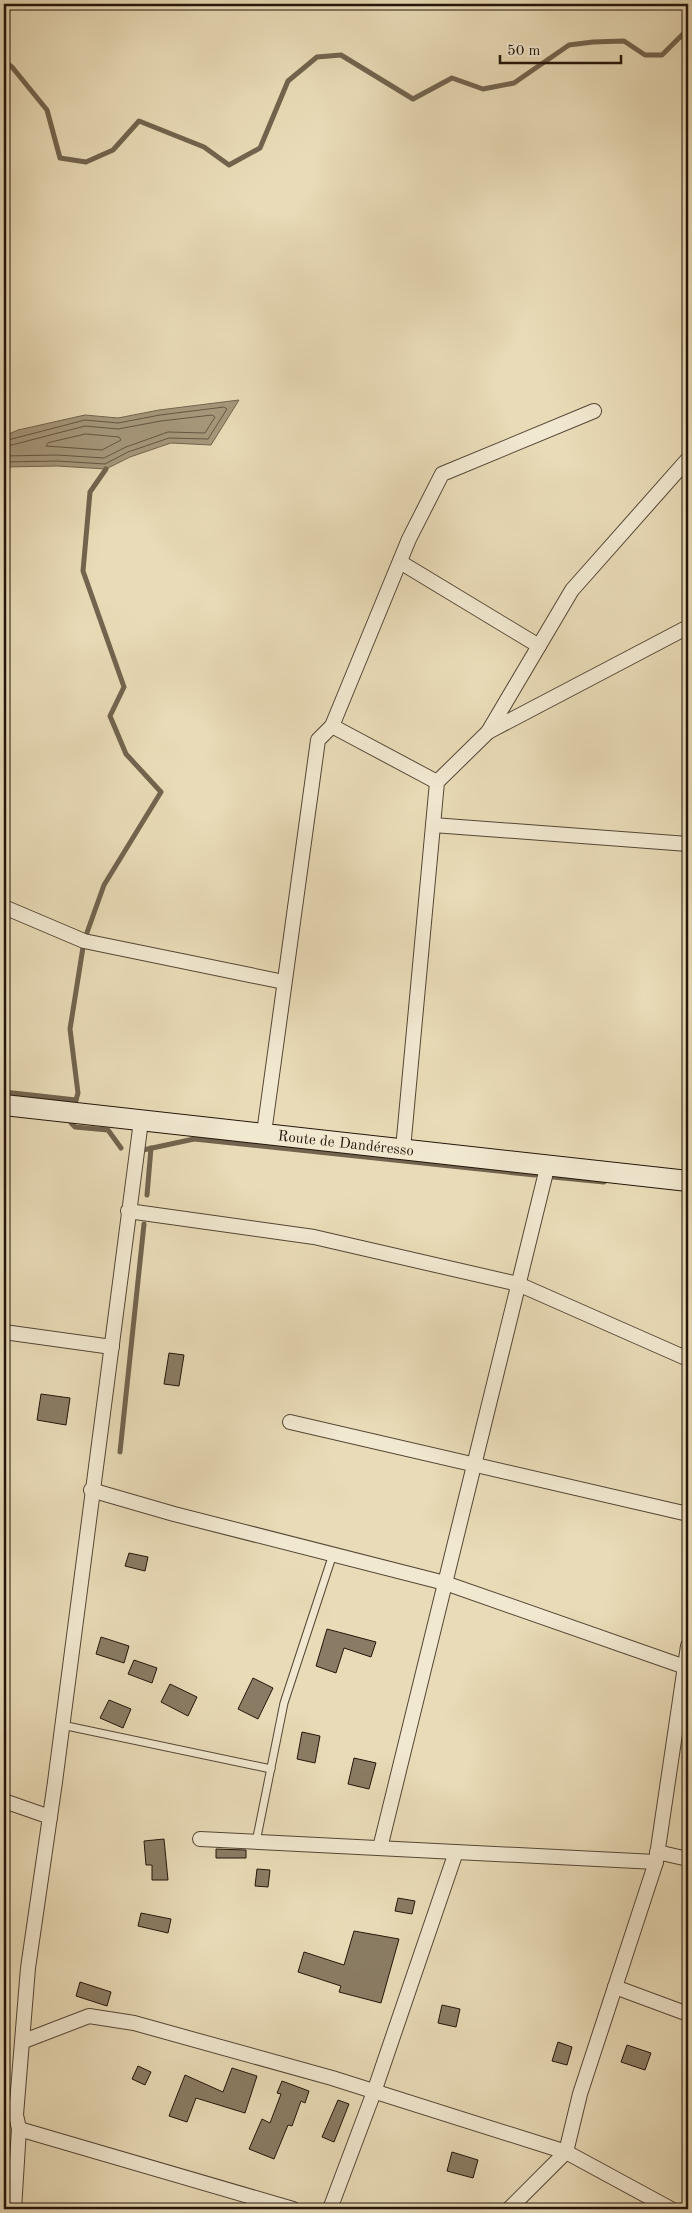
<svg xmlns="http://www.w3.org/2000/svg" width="692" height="2213" font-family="'Old Standard TT',serif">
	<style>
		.water { fill: #a6987c; stroke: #72644e }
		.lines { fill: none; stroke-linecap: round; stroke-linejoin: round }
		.shore { stroke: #645643; stroke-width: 1 }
		.stream { stroke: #72644e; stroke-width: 5 }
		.building { fill: #8a7c64; stroke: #23150a }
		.lane-casing { stroke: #544635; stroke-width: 9 }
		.street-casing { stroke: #544635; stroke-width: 16 }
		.secondary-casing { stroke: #23150a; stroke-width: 22 }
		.lane { stroke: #f1e8d0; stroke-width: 7 }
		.street { stroke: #f1e8d0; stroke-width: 14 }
		.secondary { stroke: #f1e8d0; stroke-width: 20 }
		.labels { text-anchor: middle; stroke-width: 5; stroke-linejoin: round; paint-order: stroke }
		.street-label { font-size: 15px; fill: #23150a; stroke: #f1e8d0 }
	</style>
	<rect width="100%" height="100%" fill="#e9dbb7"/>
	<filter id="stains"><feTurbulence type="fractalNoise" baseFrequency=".004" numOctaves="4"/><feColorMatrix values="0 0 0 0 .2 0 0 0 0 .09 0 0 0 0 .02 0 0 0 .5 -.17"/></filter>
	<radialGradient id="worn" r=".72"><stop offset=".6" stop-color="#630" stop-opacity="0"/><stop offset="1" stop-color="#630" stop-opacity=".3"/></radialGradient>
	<path class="water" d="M239,400l-28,45 -40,-2 -41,14 -24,12 -49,-3 -53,1v-31l14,-6 67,-15 33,3 41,-8z"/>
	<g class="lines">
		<g class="shore">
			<path d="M86,434l33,3 2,3 -19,10 -56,-4 2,-3z"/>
			<path d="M4,441l81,-21 33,3 42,-8 64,-8 3,2 -19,30 -39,-1 -41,14 -23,12 -48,-3 -53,1"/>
			<path d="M4,447l81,-21 33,3 43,-8 51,-6 3,2 -10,16 -37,-1 -42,15 -22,11 -47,-3 -53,1"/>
		</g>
		<g class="stream">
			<path d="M4,61l8,6 35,43 13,48 26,4 27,-12 26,-29 65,26 25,18 31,-17 28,-67 29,-24 24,-2 72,44 39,-21 31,11 31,-6 55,-38 24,-3 31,-1 21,14h17l26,-26"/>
			<path d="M4,1092l72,8"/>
			<path d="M74,1107l4,-14 -8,-64 14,-88 20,-56 57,-93 -35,-38 -16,-38 14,-29 -41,-116 7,-79 16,-23"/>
			<path d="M71,1123l4,4 33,3 13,18"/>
			<path d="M143,1150l51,-11 341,36"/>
			<path d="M553,1177l51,5"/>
			<path d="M147,1195l4,-47"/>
			<path d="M120,1452l24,-228"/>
		</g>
	</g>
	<g class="building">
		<path d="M169,1353l15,2 -5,31 -15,-2z"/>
		<path d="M41,1394l29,4 -4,27 -29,-5z"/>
		<path d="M129,1553l19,4 -3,14 -20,-5z"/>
		<path d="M327,1629l49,13 -5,15 -27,-9 -8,25 -20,-7z"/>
		<path d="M101,1637l28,9 -5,17 -28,-9z"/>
		<path d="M134,1660l23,8 -5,15 -24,-9z"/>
		<path d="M253,1678l20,10 -15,31 -20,-10z"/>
		<path d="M170,1684l27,13 -9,19 -27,-14z"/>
		<path d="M109,1700l22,9 -8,19 -23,-10z"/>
		<path d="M302,1732l18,4 -5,27 -18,-4z"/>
		<path d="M354,1758l22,5 -7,26 -21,-5z"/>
		<path d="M164,1839l4,41h-16v-15h-6l-2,-24z"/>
		<path d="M216,1849l30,1v8h-30z"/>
		<path d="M257,1869l13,1 -2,17 -13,-1z"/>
		<path d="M398,1898l17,3 -3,13 -17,-3z"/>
		<path d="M141,1913l30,6 -3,14 -30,-7z"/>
		<path d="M354,1931l45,8 -18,64 -42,-11 2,-6 -43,-14 6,-20 40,13z"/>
		<path d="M80,1982l31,10 -4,14 -31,-10z"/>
		<path d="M442,2005l18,4 -4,18 -18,-4z"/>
		<path d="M558,2042l14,5 -5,18 -15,-4z"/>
		<path d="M627,2045l24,8 -6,17 -24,-8z"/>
		<path d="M138,2066l13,6 -6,13 -13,-6z"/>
		<path d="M232,2068l25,8 -12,37 -49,-15 -9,24 -18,-6 16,-41 38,17z"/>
		<path d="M282,2081l27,10 -4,12 -4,-2 -9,25 -4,-1 -14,34 -25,-10 13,-30 8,4 11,-29 -4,-1z"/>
		<path d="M338,2100l11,4 -15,38 -12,-5z"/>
		<path d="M452,2152l26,8 -5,18 -26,-7z"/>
	</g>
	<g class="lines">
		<g class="lane-casing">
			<g id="lane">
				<path d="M62,1725l209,44"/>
				<path d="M256,1842l28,-139 49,-149"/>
			</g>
		</g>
		<g class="street-casing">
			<g id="street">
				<path d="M688,459l-116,131 -84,142 200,-105"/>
				<path d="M400,562l139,84"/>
				<path d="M332,726l77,-187 33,-65 152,-63"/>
				<path d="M433,825l255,19"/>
				<path d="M4,907l80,34 200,41"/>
				<path d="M264,1133l54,-393 14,-14 105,56"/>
				<path d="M403,1149l34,-367 51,-50"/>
				<path d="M128,1211l186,26 204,47 170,75"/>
				<path d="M4,1332l108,15"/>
				<path d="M290,1422l398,92"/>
				<path d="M91,1490l83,24 271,69 243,85"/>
				<path d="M4,1801l46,16"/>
				<path d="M200,1839l456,23"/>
				<path d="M380,1848l168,-684"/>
				<path d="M657,1852l31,7"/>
				<path d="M615,1987l73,27"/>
				<path d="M24,2041l65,-25 45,7 198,55 234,74 105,57"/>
				<path d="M19,2129l274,80"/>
				<path d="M14,2209l5,-80 -3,-14 12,-147 27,-186 86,-661"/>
				<path d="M330,2209l44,-117 82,-240"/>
				<path d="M509,2209l57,-57 14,-58 76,-232 32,-216"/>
			</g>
		</g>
		<g class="secondary-casing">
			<g id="secondary">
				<path id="s1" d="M4,1105l684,76"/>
			</g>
		</g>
		<use href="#lane" class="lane"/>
		<use href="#street" class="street"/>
		<use href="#secondary" class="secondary"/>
	</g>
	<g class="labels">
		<g class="street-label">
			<text dy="5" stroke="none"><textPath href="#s1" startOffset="344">Route de Dandéresso</textPath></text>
		</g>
	</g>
	<rect width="692" height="2213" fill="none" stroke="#e9dbb7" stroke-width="20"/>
	<rect x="5" y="5" width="682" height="2203" fill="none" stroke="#23150a" stroke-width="2.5"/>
	<rect x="10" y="10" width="672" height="2193" fill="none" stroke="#23150a"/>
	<path d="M500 55v8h121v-8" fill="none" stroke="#23150a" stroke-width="2.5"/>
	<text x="507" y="55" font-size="15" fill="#23150a" stroke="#f1e8d0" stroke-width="4" paint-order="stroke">50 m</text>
	<rect width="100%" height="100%" filter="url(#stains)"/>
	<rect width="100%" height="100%" fill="url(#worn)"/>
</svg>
